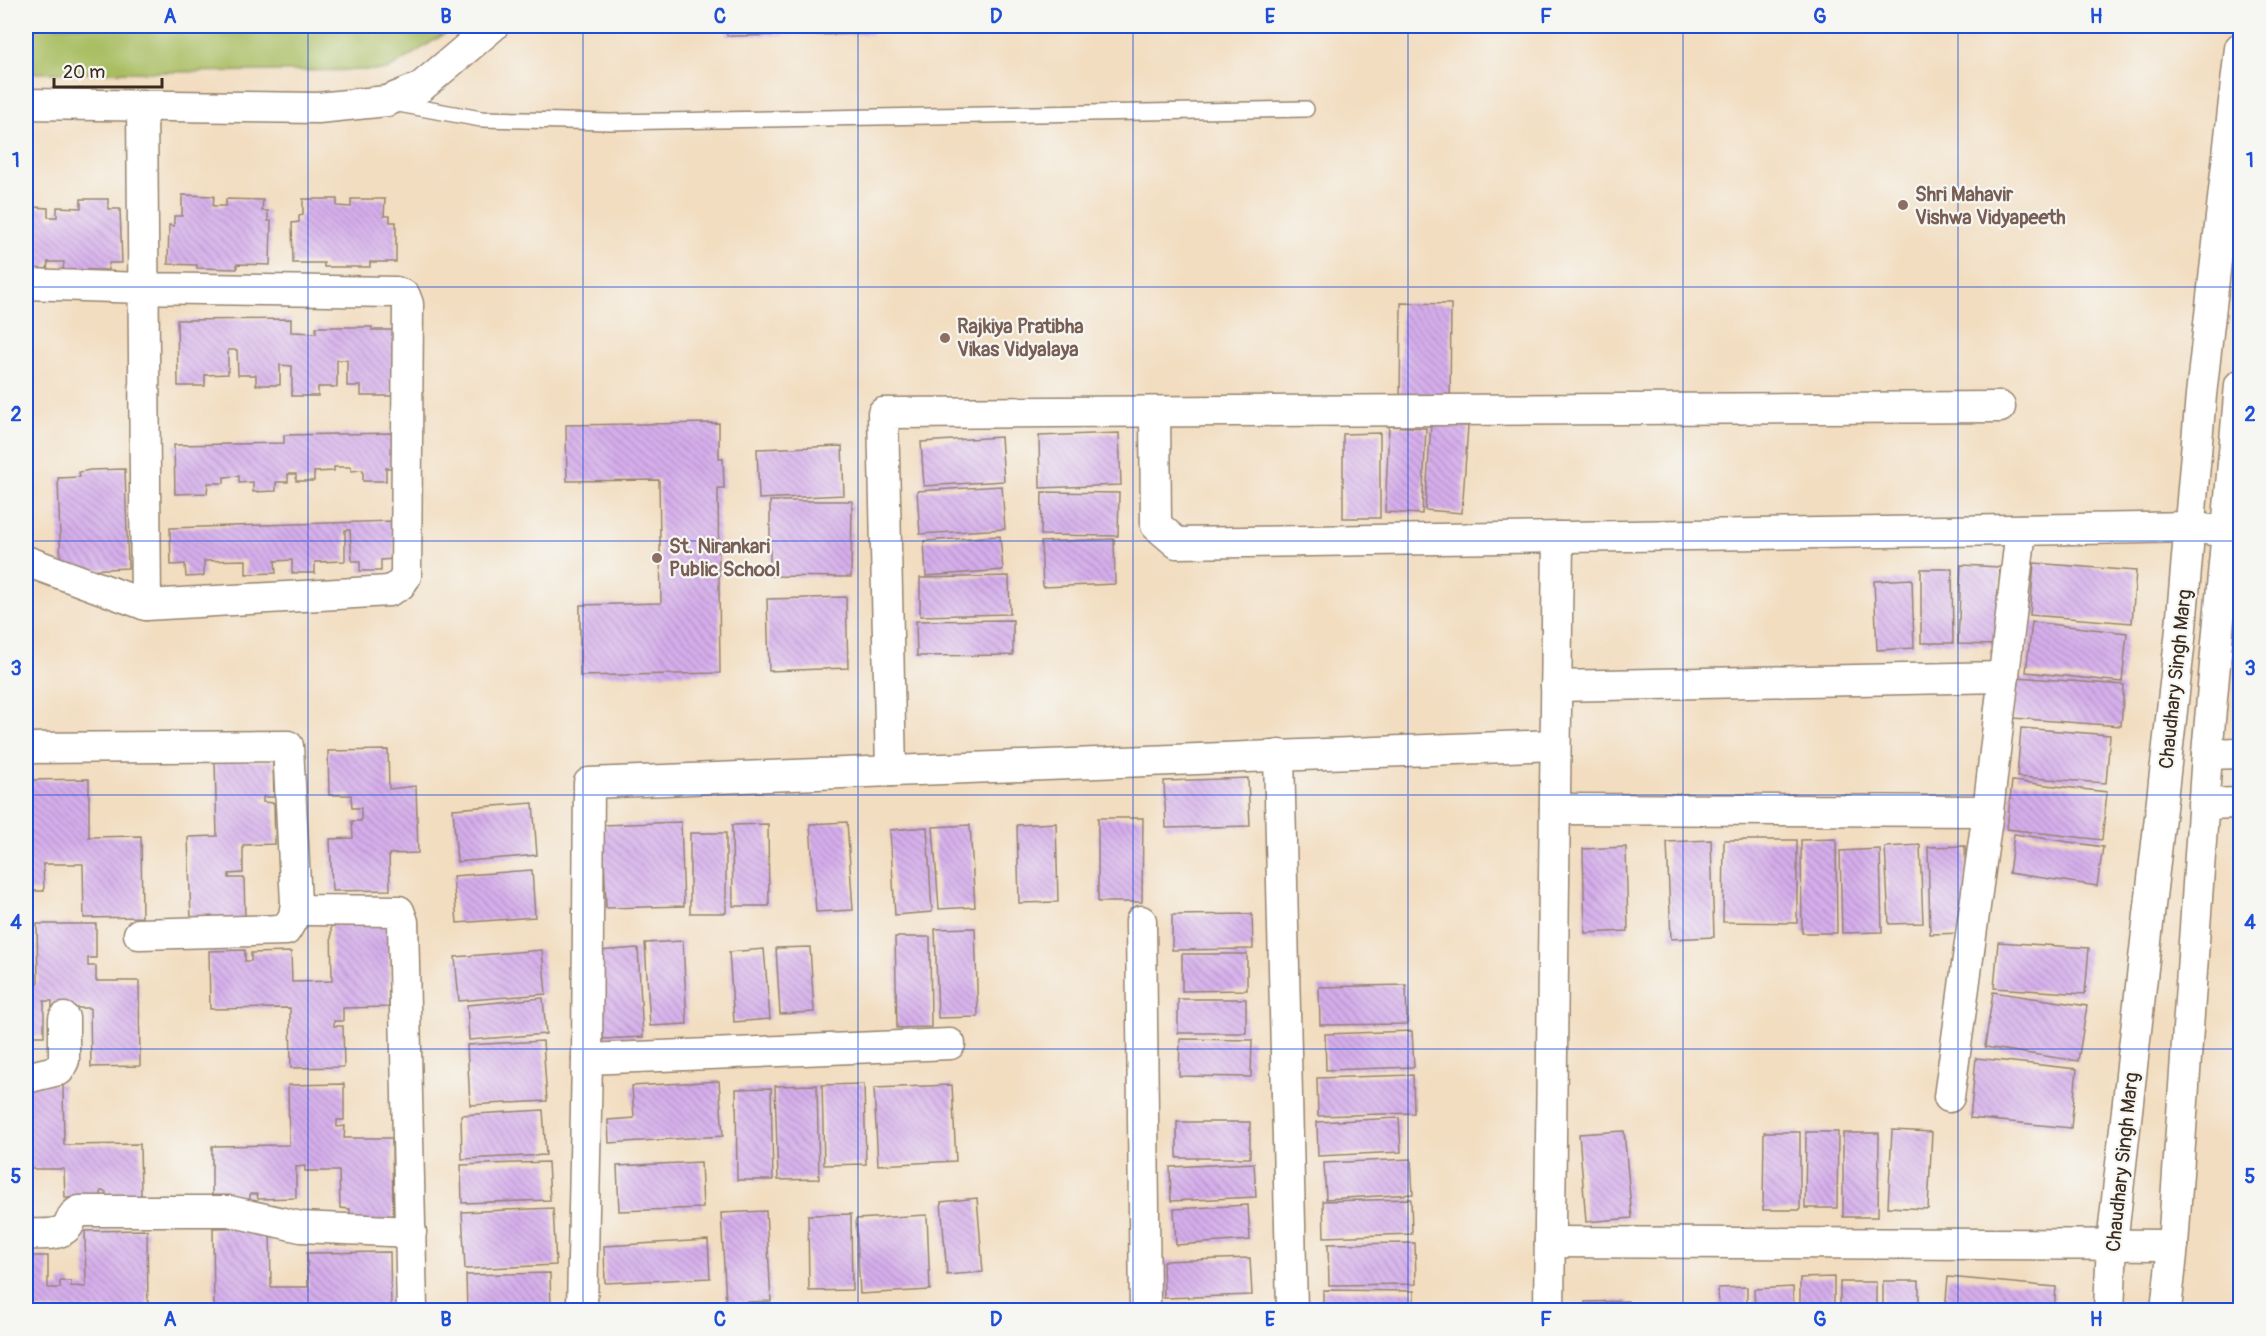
<svg xmlns="http://www.w3.org/2000/svg" width="2266" height="1336" font-family="Pangolin,sans-serif">
	<style>
		.pitch { fill: #a8bd61; stroke: #727440; stroke-width: 1.5 }
		.building { fill: url(#building-back-hatch) }
		.lines { fill: none; stroke-linecap: round; stroke-linejoin: round }
		.service-casing { stroke: #96846f; stroke-width: 18 }
		.minor-casing { stroke: #96846f; stroke-width: 33 }
		.service { stroke: #fff; stroke-width: 15 }
		.minor { stroke: #fff; stroke-width: 30 }
		.grid { fill: none; stroke: #1d4ed8; stroke-width: 1.5; stroke-opacity: 0.55 }
		.education-dot { fill: #8d6e63; stroke: #f6f6f2; stroke-width: 2 }
		.labels { text-anchor: middle; stroke-width: 4.5; stroke-linejoin: round; paint-order: stroke }
		.education-label { font-size: 20px; font-weight: bold; fill: #785e54; stroke: #f6f6f2; text-anchor: start }
		.street-label { font-size: 20px; fill: #3b2a1e; stroke: #f6f6f2 }
		.neatline { fill: none; stroke: #1d4ed8; stroke-width: 2 }
		.grid-label { font-size: 20px; text-anchor: middle; font-weight: bold; fill: #1d4ed8 }
	</style>
	<defs>
		<pattern id="building-back-hatch" width="6" height="6" patternUnits="userSpaceOnUse" patternTransform="scale(1.5)"><rect width="6" height="6" fill="#d6aeec"/><path d="M-1 5l2 2M0 0l6 6M5-1l2 2" fill="none" stroke="#af8ebf"/></pattern>
	</defs>
	<rect width="100%" height="100%" fill="#f6f6f2"/>
	<filter id="ink" filterUnits="userSpaceOnUse"><feTurbulence type="fractalNoise" baseFrequency=".0167" numOctaves="2"/><feDisplacementMap in="SourceGraphic" scale="12" xChannelSelector="R" yChannelSelector="G"/><feConvolveMatrix kernelMatrix="1 2 1 2 8 2 1 2 1" color-interpolation-filters="sRGB"/></filter>
	<filter id="wash" filterUnits="userSpaceOnUse"><feTurbulence type="fractalNoise" baseFrequency=".008" numOctaves="4" result="noise"/><feDisplacementMap in="SourceGraphic" scale="24" xChannelSelector="R" yChannelSelector="G"/><feGaussianBlur stdDeviation="1.35" result="paint"/><feColorMatrix in="noise" values="0 0 0 0 0 0 0 0 0 0 0 0 0 0 0 0 0 1.4 0 .05"/><feComposite in="paint" operator="in"/></filter>
	<g filter="url(#wash)">
		<rect width="100%" height="100%" fill="#f2ddc0"/>
		<path class="pitch" d="M26,26h431l-70,44 -361,3z"/>
		<g id="blocks">
			<g class="building">
				<path d="M727,26h146v8l-146,2z"/>
				<path d="M182,195l32,1 -1,10h13v-7l37,1 -1,11h6v10h3l-1,44 -33,-1v5l-40,-1v-3l-29,-1 1,-39 5,1v-10h8z"/>
				<path d="M81,199h27v10h12l2,54h-13l-1,7h-45l1,-8h-16l-1,7h-21v-67h6v5l16,1v9h9v-10l24,1z"/>
				<path d="M303,199h34v7l14,1v-8h34l-1,17h6v6h6v40h-26v5h-46v-4h-31l-1,-40 7,-1v-6l4,-1z"/>
				<path d="M1401,303l50,1 -1,100h-50z"/>
				<path d="M291,319v13l25,1v-6h56v3h24l1,32h-5v34h-31v-10h-14v-26h-10v27h-19v9h-26v-30l-12,-1v20h-24v-10h-18l-1,-25h-9v24l-23,1v11h-27l-1,-66z"/>
				<path d="M719,423v36h4l1,29h-6l2,185 -140,3v-71l81,-2 -2,-123 -92,1 -1,-56z"/>
				<path d="M1431,424l37,2 -6,87 -37,-3z"/>
				<path d="M1389,426l37,2 -4,86 -37,-2z"/>
				<path d="M396,433l1,35h-11v13h-23v-11l-12,1v-4h-17v4l-20,1v9h-18v-7h-8v8h-12v9l-23,1v-10l-14,1v-7l-15,1v6h-16l-1,10 -32,1 -1,-49 110,-2v-8z"/>
				<path d="M1119,433l2,52 -81,3 -1,-52z"/>
				<path d="M1380,433v85h-37v-84z"/>
				<path d="M1001,437l3,44 -80,5 -3,-44z"/>
				<path d="M842,446l2,49 -85,4 -2,-50z"/>
				<path d="M125,469l3,99 -67,3 -3,-93 22,-1 -1,-5 11,-2z"/>
				<path d="M1002,486l3,43 -85,5 -3,-43z"/>
				<path d="M1042,492l77,1 -1,43 -77,-1z"/>
				<path d="M770,501h82l-1,76 -81,-1z"/>
				<path d="M393,521l1,38 -13,1v11h-21v-10h-8l-2,-31h-5v31l-30,1v11h-23v-13l-17,1 1,12 -30,1v-14l-42,1v15l-18,1 -1,-13 -14,1 -1,-37z"/>
				<path d="M1000,536l3,34 -77,6 -2,-35z"/>
				<path d="M1114,539l1,45 -72,3 -2,-45z"/>
				<path d="M2034,563l102,8 -4,52 -102,-8z"/>
				<path d="M1961,565l39,2 -3,78 -39,-1z"/>
				<path d="M1921,569h31l1,74h-32z"/>
				<path d="M1009,576l1,38 -90,2v-38z"/>
				<path d="M1912,579l2,69 -37,2 -3,-69z"/>
				<path d="M846,597l2,71 -79,3 -2,-72z"/>
				<path d="M1013,620v35l-96,1 -1,-35z"/>
				<path d="M2032,622l95,11 -5,49 -96,-10z"/>
				<path d="M2016,677l108,8 -3,41 -108,-8z"/>
				<path d="M2021,728l89,7 -4,48 -89,-6z"/>
				<path d="M388,750l1,39 27,-3 2,67 -29,1 1,36 -58,1 -2,-52 23,-1 -1,-17h9v-13h-9l-1,-13h-22l-1,-44z"/>
				<path d="M273,761l1,36h-11v5l11,1 1,41 -32,1v28l-14,1v4h15l1,40 -54,2 -3,-83 29,-1 -2,-74z"/>
				<path d="M1248,778l2,48 -84,2 -2,-47z"/>
				<path d="M89,779v58l52,-1 1,81 -58,1 -1,-54h-40l1,27h-18v-111z"/>
				<path d="M2012,781l95,11 -5,48 -95,-11z"/>
				<path d="M533,803l4,52 -80,7 -4,-53z"/>
				<path d="M1098,818h45l-1,84h-44z"/>
				<path d="M681,822l3,84 -78,2 -3,-83z"/>
				<path d="M847,822l6,88 -37,2 -6,-88z"/>
				<path d="M1056,823l2,79 -39,1 -2,-78z"/>
				<path d="M768,824l1,82h-36l-1,-81z"/>
				<path d="M970,825l5,82 -36,2 -6,-82z"/>
				<path d="M927,827l5,85 -37,3 -5,-85z"/>
				<rect x="690" y="833" width="36" height="80"/>
				<path d="M2014,834l89,13 -6,39 -88,-13z"/>
				<path d="M1836,839l1,94h-35l-1,-93z"/>
				<path d="M1711,840l3,97 -43,2 -4,-97z"/>
				<path d="M1724,840h73v83l-74,-1z"/>
				<path d="M1920,845l3,78 -34,1 -4,-77z"/>
				<path d="M1965,846l2,87 -37,1 -2,-87z"/>
				<path d="M1626,847l2,84 -43,2 -2,-84z"/>
				<path d="M1880,849l2,83 -40,1 -2,-82z"/>
				<path d="M532,870l3,47 -78,6 -4,-47z"/>
				<path d="M1252,914l1,35 -81,1v-35z"/>
				<path d="M389,923v84l-46,1v13h-9v5h9l1,41 -53,1 -1,-60 -80,1 -1,-58 36,-1v11h6v-8l40,-1 1,30 40,-1 -1,-57z"/>
				<path d="M37,924h59v34h-8v8h8v15h43l1,85 -49,1 -1,-59h-38v-7h-8v35h-18v-53h12z"/>
				<path d="M975,928l3,89 -40,1 -3,-89z"/>
				<path d="M895,937h35l1,90 -34,1z"/>
				<path d="M683,941l4,83 -37,2 -5,-83z"/>
				<path d="M1998,942l91,6 -4,46 -91,-6z"/>
				<path d="M810,947l4,65 -34,2 -4,-66z"/>
				<path d="M638,948l5,89 -40,2 -5,-88z"/>
				<path d="M764,949l6,70 -36,3 -5,-70z"/>
				<path d="M542,950l4,44 -87,7 -4,-44z"/>
				<path d="M1182,954h65v36l-65,1z"/>
				<path d="M1406,985l1,39 -87,1 -1,-38z"/>
				<path d="M1993,992l94,14 -9,55 -93,-14z"/>
				<path d="M543,998l3,36 -77,6 -2,-35z"/>
				<rect x="1178" y="999" width="68" height="34"/>
				<path d="M1412,1031l2,36 -88,3 -1,-36z"/>
				<path d="M1180,1039l72,1 -1,37 -72,-1z"/>
				<path d="M543,1041l4,60 -77,4 -3,-60z"/>
				<path d="M1976,1058l101,11 -6,59 -101,-10z"/>
				<path d="M1413,1075l1,38 -96,3 -1,-38z"/>
				<path d="M719,1081l4,55 -114,7 -1,-23 26,-2 -2,-32z"/>
				<path d="M63,1084l1,61 76,-1 1,53h-35v-5l-5,-1v6l-36,1 -1,-29h-34v-17h-4v-67z"/>
				<path d="M344,1084v36h-7v7l8,-1 -1,12h48l1,85h-43v-14l-10,-1 -1,-37h-34v-5l-9,1v31l-38,1 -1,-5h-7v5l-38,1v-54l77,-1 -1,-60z"/>
				<path d="M864,1084l2,80 -42,1 -2,-80z"/>
				<path d="M817,1085l2,94 -41,1 -3,-94z"/>
				<path d="M952,1085l4,76 -78,4 -4,-77z"/>
				<path d="M771,1088l2,92h-36l-1,-91z"/>
				<path d="M543,1110l3,45 -84,4 -1,-44z"/>
				<path d="M1399,1118l2,34 -83,4 -1,-34z"/>
				<rect x="1177" y="1122" width="73" height="36"/>
				<path d="M1892,1130l40,2 -4,77 -40,-2z"/>
				<path d="M1624,1131l8,87 -46,4 -7,-88z"/>
				<path d="M1764,1132h36v78h-37z"/>
				<path d="M1806,1132h32l-1,76h-32z"/>
				<path d="M1843,1133h36l-1,84h-35z"/>
				<path d="M1411,1159l2,35 -87,5 -2,-36z"/>
				<path d="M548,1162l2,38 -88,3 -1,-38z"/>
				<path d="M701,1162l2,46 -84,3 -2,-45z"/>
				<path d="M1254,1163l2,34 -85,4 -1,-34z"/>
				<path d="M977,1198l6,74 -36,3 -6,-73z"/>
				<path d="M1411,1199l1,35 -88,3 -1,-36z"/>
				<path d="M1248,1205l2,35 -74,5 -2,-36z"/>
				<path d="M553,1208l3,57 -91,4 -3,-57z"/>
				<path d="M766,1211l5,90 -45,2 -5,-90z"/>
				<path d="M851,1214l1,76 -43,1 -1,-76z"/>
				<path d="M927,1215l3,75 -70,4 -4,-75z"/>
				<path d="M270,1227l1,60h37l-1,-34 83,-1 1,58h-35v-5h-8v5h-134l-1,-82z"/>
				<path d="M147,1230l1,79 -122,1v-54h22v32h12v-7h11v5l15,1 -1,-56z"/>
				<path d="M708,1240l2,38 -105,5 -1,-37z"/>
				<path d="M1415,1243l1,41 -87,1 -1,-41z"/>
				<path d="M1250,1258l2,37 -88,3 -1,-37z"/>
				<path d="M550,1273l1,37h-84l-1,-35z"/>
				<path d="M1834,1277v33h-34v-32z"/>
				<path d="M1948,1277l108,10 -2,23h-109z"/>
				<rect x="1883" y="1281" width="36" height="29"/>
				<rect x="1840" y="1282" width="36" height="28"/>
				<path d="M1747,1287v23h-28l-1,-22z"/>
				<path d="M1793,1287l1,23h-39l-1,-21z"/>
				<path d="M1323,1290l91,1v19h-91z"/>
				<path d="M1628,1301v9h-43v-8z"/>
			</g>
		</g>
	</g>
	<g filter="url(#ink)">
		<use href="#blocks" fill-opacity="0" stroke="#96846f" stroke-width="1.5"/>
		<g class="lines">
			<g class="service-casing">
				<path id="service" d="M393,103l88,16 129,3 696,-13"/>
			</g>
			<g class="minor-casing">
				<g id="minor">
					<path d="M26,104l292,4 69,-7 34,-14 72,-61"/>
					<path d="M26,284l116,4 254,4 9,4 3,8 -2,272 -6,9 -11,6 -243,14 -4,-500"/>
					<path d="M1155,412l1,113 21,18 964,-15 49,-1 36,5"/>
					<path d="M26,561l120,44"/>
					<path d="M1556,686l448,-9"/>
					<path d="M26,748l262,-2 8,157 10,7 93,1 4,11 9,388"/>
					<path d="M2207,754l33,-1"/>
					<path d="M1279,755l13,555"/>
					<path d="M891,771l-8,-358 1117,-6"/>
					<path d="M2203,804l37,-1"/>
					<path d="M1555,809l433,2"/>
					<path d="M1141,921l4,389"/>
					<path d="M139,934l147,-4 8,-14 2,-13"/>
					<path d="M587,1059l363,-15"/>
					<path d="M26,1078l33,-8 5,-10v-42"/>
					<path d="M1949,1097l39,-286 33,-281"/>
					<path d="M26,1234c13,0 33,3 42,-8 5,-7 2,-10 11,-15h150l72,16 110,5"/>
					<path d="M1550,1242l623,3"/>
					<path d="M582,1310l5,-251 2,-276 966,-38"/>
					<path d="M1549,1310l9,-773"/>
					<path d="M2109,1310l3,-66 68,-605 21,-244 39,-347"/>
					<path d="M2166,1310l7,-65 34,-491 33,-369"/>
				</g>
			</g>
			<use href="#service" class="service"/>
			<use href="#minor" class="minor"/>
		</g>
	</g>
	<path class="grid" d="M308,26v1284M583,26v1284M858,26v1284M1133,26v1284M1408,26v1284M1683,26v1284M1958,26v1284M26,287h2214M26,541h2214M26,795h2214M26,1049h2214"/>
	<g class="education-dot">
		<circle cx="1903" cy="205" r="6"/>
		<circle cx="945" cy="338" r="6"/>
		<circle cx="657" cy="558" r="6"/>
	</g>
	<g class="labels">
		<g class="education-label">
			<text x="1915" y="201">Shri Mahavir<tspan x="1915" dy="23">Vishwa Vidyapeeth</tspan></text>
			<text x="957" y="333">Rajkiya Pratibha<tspan x="957" dy="23">Vikas Vidyalaya</tspan></text>
			<text x="669" y="553">St. Nirankari<tspan x="669" dy="23">Public School</tspan></text>
		</g>
		<g class="street-label">
			<text transform="translate(2175 679) rotate(-84)" y="7">Chaudhary Singh Marg</text>
			<text transform="translate(2122 1162) rotate(-84)" y="7">Chaudhary Singh Marg</text>
		</g>
	</g>
	<rect width="2266" height="1336" fill="none" stroke="#f6f6f2" stroke-width="66"/>
	<path d="M54 78v9h108v-9" fill="none" stroke="#3b2a1e" stroke-width="3"/>
	<text x="63" y="78" font-size="18" fill="#3b2a1e" stroke="#f6f6f2" stroke-width="4.5" paint-order="stroke">20 m</text>
	<rect x="33" y="33" width="2200" height="1270" class="neatline"/>
	<g class="grid-label">
		<text x="170" y="23">A</text>
		<text x="446" y="23">B</text>
		<text x="720" y="23">C</text>
		<text x="996" y="23">D</text>
		<text x="1270" y="23">E</text>
		<text x="1546" y="23">F</text>
		<text x="1820" y="23">G</text>
		<text x="2096" y="23">H</text>
		<text x="16" y="167">1</text>
		<text x="2250" y="167">1</text>
		<text x="16" y="421">2</text>
		<text x="2250" y="421">2</text>
		<text x="16" y="675">3</text>
		<text x="2250" y="675">3</text>
		<text x="16" y="929">4</text>
		<text x="2250" y="929">4</text>
		<text x="16" y="1183">5</text>
		<text x="2250" y="1183">5</text>
		<text x="170" y="1326">A</text>
		<text x="446" y="1326">B</text>
		<text x="720" y="1326">C</text>
		<text x="996" y="1326">D</text>
		<text x="1270" y="1326">E</text>
		<text x="1546" y="1326">F</text>
		<text x="1820" y="1326">G</text>
		<text x="2096" y="1326">H</text>
	</g>
</svg>
